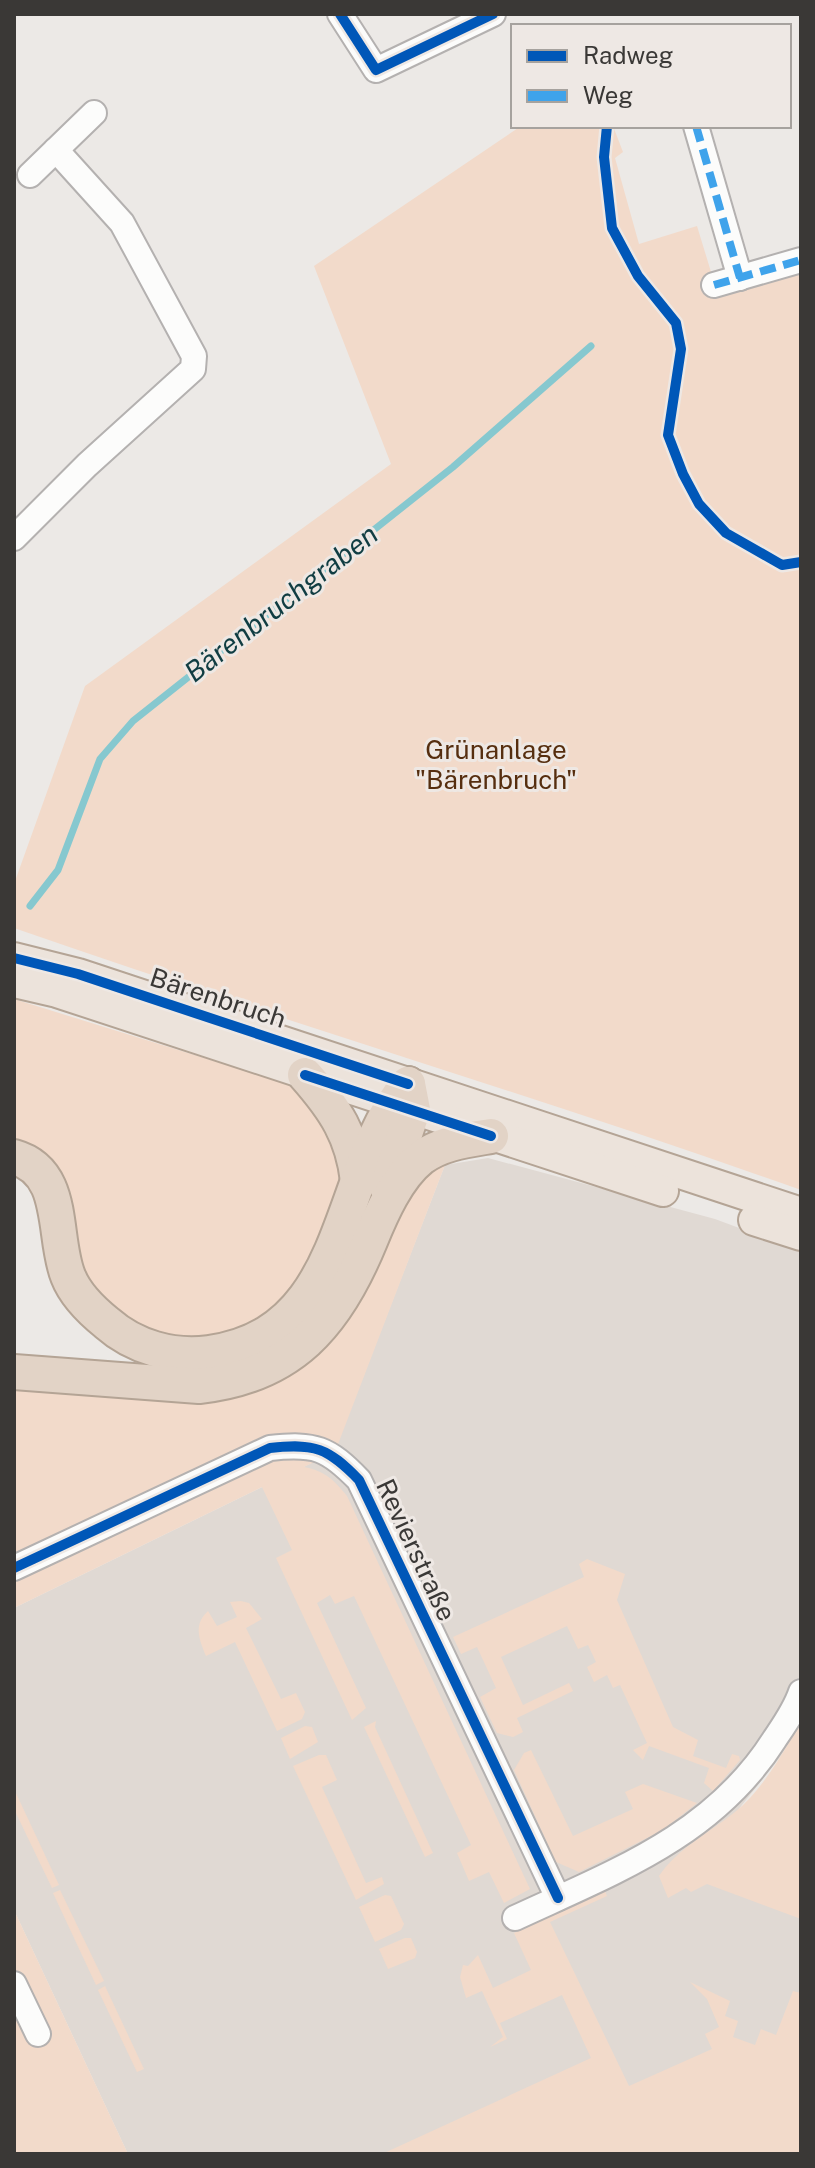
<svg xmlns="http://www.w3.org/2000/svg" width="815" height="2168" font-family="'Public Sans',sans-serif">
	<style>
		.built { fill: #e0d9d3 }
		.green { fill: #f2daca }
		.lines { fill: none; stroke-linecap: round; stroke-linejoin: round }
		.stream { stroke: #86c8cf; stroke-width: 7 }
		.minor-casing { stroke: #b4b1b0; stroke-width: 28 }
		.major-casing { stroke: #b4a495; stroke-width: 34 }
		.highway-casing { stroke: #b4a495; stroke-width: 38 }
		.minor { stroke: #fcfcfb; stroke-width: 24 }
		.major { stroke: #ece3db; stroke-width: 30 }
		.highway { stroke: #e2d3c6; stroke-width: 34 }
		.quiet { stroke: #3fa3eb; stroke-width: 8; stroke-dasharray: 16 8; stroke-linecap: butt }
		.cycleway-casing { stroke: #eee8e4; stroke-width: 15 }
		.cycleway { stroke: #0057b8; stroke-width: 10 }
		.labels { text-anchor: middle; stroke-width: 6; stroke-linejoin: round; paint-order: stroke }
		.park-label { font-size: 26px; fill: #562e0f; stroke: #eee8e4 }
		.street-label { font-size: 26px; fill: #3a3836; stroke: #eee8e4 }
		.water-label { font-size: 28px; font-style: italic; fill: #103d42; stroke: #eee8e4 }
	</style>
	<rect width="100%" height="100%" fill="#ece9e6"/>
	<path class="built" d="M488,1158l227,61 86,32v470l-20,35 -43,54 63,104v96l-39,43 -379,101h-255l-114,-244v-302l320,-156 111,-287z"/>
	<g class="green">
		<path d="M521,126h92l10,26 -8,6 24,86 58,-18 18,59 86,-25v930c-261,-93 -526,-171 -787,-262v-44l71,-198 306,-222 -77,-198z"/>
		<path d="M14,999l274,85 28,19 27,71 -39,111 -48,42 -56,15 -54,-9 -40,-28 -21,-29 -33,-113 -12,-13 -26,-10z"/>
		<path d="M445,1165l-110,287 -31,15c21,4 30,13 43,29l183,393 -26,14 -15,-31 -20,9 -12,-28 14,-8 -117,-249 -19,8 -5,-9 -13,8 49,105 -14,12 -76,-162 16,-8 -30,-63 -248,121v-220l200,10 196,-214z"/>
		<path d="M587,1559l38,15 -8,26 56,127 25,13 -5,16 33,12 6,-14 7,2 1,4 -27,31 -9,-8 5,-15 -60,-22 -6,14 -10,-10 14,-7 -27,-58 -7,3 -6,-13 -13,7 -7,-15 9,-5 -8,-17 -10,4 -11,-23 -66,31 22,48 46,-22 4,8 -56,27 6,14 -10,5 -16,-4 -17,-36 16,-9 -19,-41 -16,7 -8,-17 131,-60 -5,-13z"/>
		<path d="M241,1601l8,2 13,16 -16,9 35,71 15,-6 9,19 -3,7 -25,12 -42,-89 -29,14c-7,-17 -13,-31 2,-45l9,15 20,-9 -7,-15z"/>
		<path d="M376,1721l-1,6 58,126 -8,4 -61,-130z"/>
		<path d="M801,1721v198l-94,-35 -16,8 -5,-4 -18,10 -9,-22c19,-28 50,-43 76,-64 28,-23 49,-60 66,-91z"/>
		<path d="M305,1726l7,1 6,15 -28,17 -9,-21z"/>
		<path d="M531,1750l42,86 60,-27 -8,-17 18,-8 54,19 -34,27 -84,42 -23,-10 -42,-92 10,-17z"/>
		<path d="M319,1755h7l11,25 -15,7 44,96 16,-6 2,7 -28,16 -63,-134z"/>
		<path d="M14,1789l45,96 -7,3 -38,-79z"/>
		<path d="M60,1890l44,91 -8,4 -43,-92z"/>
		<path d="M605,1891l2,5 -57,26 79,164 83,-37 -7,-15 14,-7 -12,-28 -17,-17 40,19 -5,15 13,5 -5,16 22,8 6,-16 15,6 17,-44 8,2v161h-419l209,-96 -29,-63 -62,28 7,16 -17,8 13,-10 -21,-46 -16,7 -6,-21 3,-12 5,1 10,-11 15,33 38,-18 -17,-37z"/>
		<path d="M385,1895l6,1 13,28 -3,6 -26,12 -16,-35z"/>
		<path d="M14,1910l114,244h-114z"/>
		<path d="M405,1938h6l6,14 -2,6 -27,11 -9,-20z"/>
		<path d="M105,1986l39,83 -7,3 -39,-82z"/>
	</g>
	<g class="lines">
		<path class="stream" d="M30,906l28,-36 42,-111 33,-38 320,-254 138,-121"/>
		<g class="minor-casing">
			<g id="minor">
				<path d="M340,14l36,56 117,-56"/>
				<path d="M696,126l44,152"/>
				<path d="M30,175l64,-62"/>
				<path d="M714,285l87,-25"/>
				<path d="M14,538l73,-73 106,-96 1,-13 -72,-133 -66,-73"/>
				<path d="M14,1568l256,-120c45,-5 58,0 89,32l199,418"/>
				<path d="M515,1918c99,-46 198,-82 259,-178 10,-15 21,-30 27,-48"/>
				<path d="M14,1984l24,50"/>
			</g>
		</g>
		<g class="major-casing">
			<g id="major">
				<path d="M14,958l64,16 723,239"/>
				<path d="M14,982l43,10 606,199"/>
				<path d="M754,1220l47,15"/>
			</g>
		</g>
		<g class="highway-casing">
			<g id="highway">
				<path d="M305,1075c30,34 48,61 53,106"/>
				<path d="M14,1157c53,15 38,79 54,119 7,18 24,35 39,47 27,24 66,35 102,30 144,-20 124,-180 199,-269"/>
				<path d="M387,1187l26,-77 -5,-26"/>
				<path d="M14,1372l185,14c93,-10 137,-62 171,-145 11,-27 27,-64 51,-83 20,-15 46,-18 70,-22"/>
			</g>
		</g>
		<use href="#minor" class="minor"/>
		<use href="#major" class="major"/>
		<use href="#highway" class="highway"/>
		<g class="quiet">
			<path d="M696,126l44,152"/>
			<path d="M714,285l87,-25"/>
		</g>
		<g class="cycleway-casing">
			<g id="cycleway">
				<path d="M340,14l36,56 117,-56"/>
				<path d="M607,126l-3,31 8,71 26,48 38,47 5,26 -13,86 15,39 16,30 27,29 56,32 19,-3"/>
				<path d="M14,958l64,16 330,110"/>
				<path d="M305,1075l186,61"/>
				<path d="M14,1568l256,-120c45,-5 58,0 89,32l199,418"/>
			</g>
		</g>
		<use href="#cycleway" class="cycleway"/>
	</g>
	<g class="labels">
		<g class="park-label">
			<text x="496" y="759">Grünanlage<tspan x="496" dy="30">"Bärenbruch"</tspan></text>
		</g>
		<g class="street-label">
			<text transform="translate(218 998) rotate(18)" y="9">Bärenbruch</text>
			<text transform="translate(416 1550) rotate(65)" y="9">Revierstraße</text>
		</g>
		<g class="water-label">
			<text transform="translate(281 603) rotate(-38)" y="10">Bärenbruchgraben</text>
		</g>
	</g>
	<rect width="815" height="2168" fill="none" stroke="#3a3836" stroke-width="32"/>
	<rect x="511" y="24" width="280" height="104" fill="#eee8e4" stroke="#a6a29e" stroke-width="2"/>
	<rect x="527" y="50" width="40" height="12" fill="#0057b8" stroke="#a6a29e" stroke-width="2"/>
	<text x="583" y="64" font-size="24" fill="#3a3836">Radweg</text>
	<rect x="527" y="90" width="40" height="12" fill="#3fa3eb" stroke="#a6a29e" stroke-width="2"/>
	<text x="583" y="104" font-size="24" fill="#3a3836">Weg</text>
</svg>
